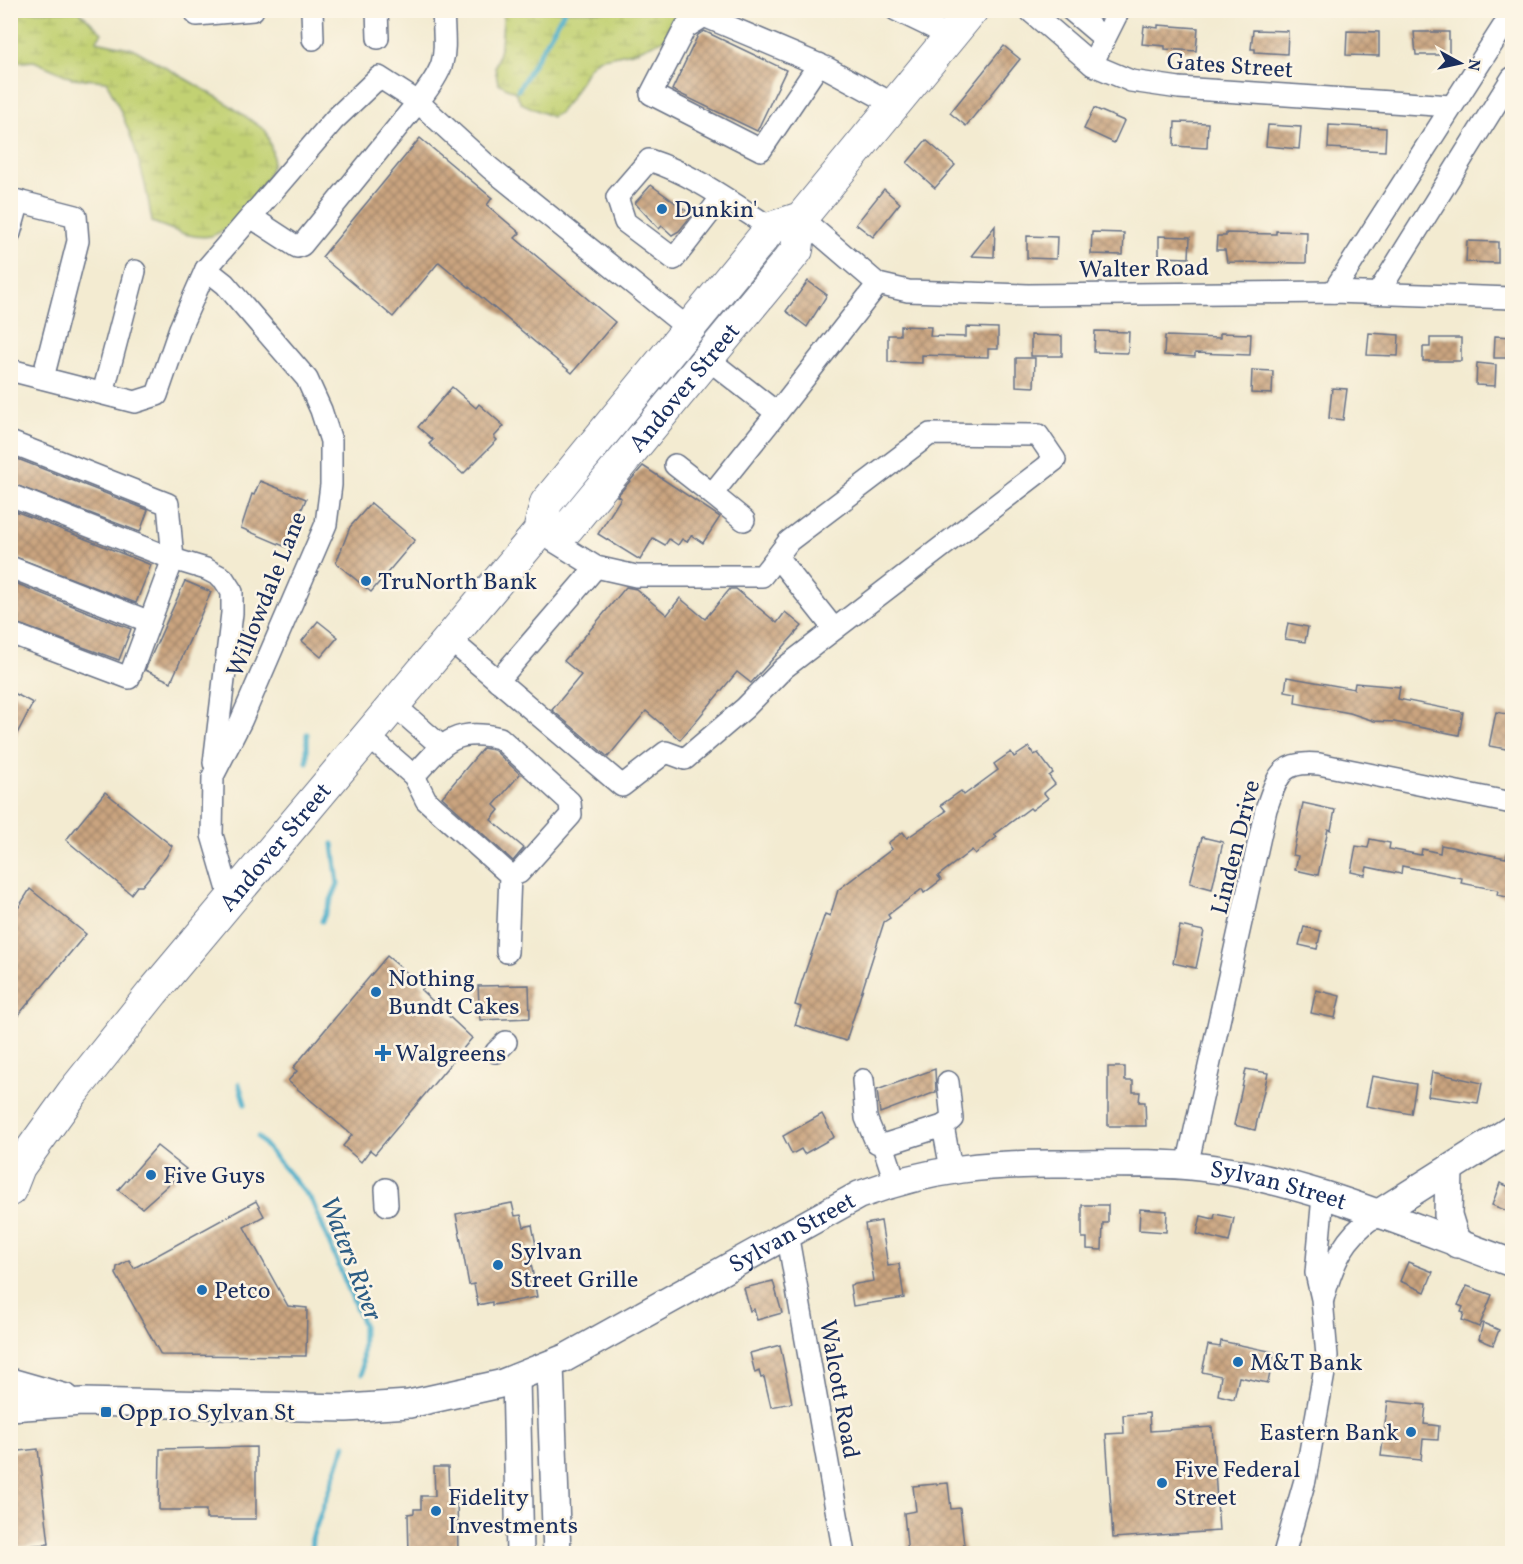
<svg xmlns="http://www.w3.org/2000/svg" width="1523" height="1564" font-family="Vollkorn,serif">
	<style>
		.wetland { fill: url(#wetland-marsh); stroke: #6e8068; stroke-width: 1.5 }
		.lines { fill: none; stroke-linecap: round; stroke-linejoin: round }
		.stream { stroke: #4bafca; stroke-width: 5 }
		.building { fill: url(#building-cross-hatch) }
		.minor-casing { stroke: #677186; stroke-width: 24 }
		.major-casing { stroke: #677186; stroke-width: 30 }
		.highway-casing { stroke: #677186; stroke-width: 34 }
		.minor { stroke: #fff; stroke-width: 21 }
		.major { stroke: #fff; stroke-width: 27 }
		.highway { stroke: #fff; stroke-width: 32 }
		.poi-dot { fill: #1f6fb2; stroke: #fcf5e5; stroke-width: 2 }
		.labels { text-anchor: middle; stroke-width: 5; stroke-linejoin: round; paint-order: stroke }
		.street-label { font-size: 24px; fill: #1b2f5e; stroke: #fcf5e5 }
		.poi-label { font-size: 24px; fill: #1b2f5e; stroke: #fcf5e5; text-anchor: start }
		.water-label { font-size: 26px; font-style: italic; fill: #2c5c84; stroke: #fcf5e5 }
	</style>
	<defs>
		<pattern id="wetland-marsh" width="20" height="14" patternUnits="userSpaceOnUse" patternTransform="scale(1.5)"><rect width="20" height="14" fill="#c2d173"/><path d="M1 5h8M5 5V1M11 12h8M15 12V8" fill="none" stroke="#a6b466"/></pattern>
		<pattern id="building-cross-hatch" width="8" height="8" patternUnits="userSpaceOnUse" patternTransform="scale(1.5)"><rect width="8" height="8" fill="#caa47f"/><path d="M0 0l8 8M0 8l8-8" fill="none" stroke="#a3866b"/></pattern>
	</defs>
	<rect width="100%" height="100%" fill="#fcf5e5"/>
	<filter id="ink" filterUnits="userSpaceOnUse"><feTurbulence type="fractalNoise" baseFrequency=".0167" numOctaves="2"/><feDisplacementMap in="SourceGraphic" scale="12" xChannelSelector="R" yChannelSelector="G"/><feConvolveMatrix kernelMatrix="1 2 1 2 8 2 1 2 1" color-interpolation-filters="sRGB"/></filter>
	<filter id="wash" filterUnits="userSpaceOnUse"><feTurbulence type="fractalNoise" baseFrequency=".008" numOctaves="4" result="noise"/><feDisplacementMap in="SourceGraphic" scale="24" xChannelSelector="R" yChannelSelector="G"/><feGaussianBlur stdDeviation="1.35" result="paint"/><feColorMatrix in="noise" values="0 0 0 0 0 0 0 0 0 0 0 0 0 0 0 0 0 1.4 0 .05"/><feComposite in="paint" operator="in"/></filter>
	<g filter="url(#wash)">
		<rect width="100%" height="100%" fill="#f3ebd1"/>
		<g class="wetland">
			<path d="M11,11h68l23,22 -6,8 38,8 88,51 44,31c2,8 7,19 7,27 -1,23 -39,72 -62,78 -18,4 -42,-8 -59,-14 -7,-49 -23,-98 -46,-141l-34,-3 -38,-17 -23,2z"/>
			<path d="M504,11h247l-13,3 -35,-3 -23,21 -43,19 -39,8 -9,8 -18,31 -12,15 -7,4 -31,-14 -6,-11 -17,-9 -3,-16 6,-22z"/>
		</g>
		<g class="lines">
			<g class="stream">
				<path d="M518,90l47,-80"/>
				<path d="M307,734v28"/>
				<path d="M322,921l16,-37 -5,-40"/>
				<path d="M239,1084l6,20"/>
				<path d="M258,1137l54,64 51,123 -1,50"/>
				<path d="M311,1554l1,-16 33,-93"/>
			</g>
		</g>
		<g id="blocks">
			<g class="building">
				<path d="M1158,25l40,3 -2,23 -31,-2v-3l-23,-2 2,-18 14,2z"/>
				<path d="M1253,30l35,1 -1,23 -32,-2v-3h-4z"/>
				<path d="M704,31l82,39 -29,61 -85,-41 26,-55z"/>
				<path d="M1347,31l32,1v24l-33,-1z"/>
				<path d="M1414,32h35v23h-33z"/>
				<path d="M1004,46l16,13 -54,67 -16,-13z"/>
				<path d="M1094,108l30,13 -10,22 -30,-14z"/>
				<path d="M1175,122l33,1 -1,25 -33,-2z"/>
				<path d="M1268,125l33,2 -2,22 -33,-3z"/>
				<path d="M1329,125l57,3 -1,23 -57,-3z"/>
				<path d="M420,138l72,60 -5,7 33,28 -5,5 100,84 -43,51 -133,-111 -46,55 -71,-60z"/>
				<path d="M926,140l29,25 -20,23 -28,-25z"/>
				<path d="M651,185l41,30 -13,16 -7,4 -10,-9 -3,3 -24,-26z"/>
				<path d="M884,189l16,14 -27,34 -17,-13z"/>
				<path d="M995,226l-1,31 -23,-1z"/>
				<path d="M1276,231l31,1 -1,31 -79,-1 -2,-12h-9l1,-14h9v-3l50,1z"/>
				<path d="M1092,232l32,1 -1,22 -32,-1z"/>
				<path d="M1027,236l30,1 -1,22 -29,-1z"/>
				<path d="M1159,236l31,1 -1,21 -30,-1z"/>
				<path d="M1467,241l31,1v21l-32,-1z"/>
				<path d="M808,281l19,14 -20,32 -21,-16z"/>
				<path d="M900,326l31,1 -1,9 36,1v-10l32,1v21h-10v8l-66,-2v8l-34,-1v-27h12z"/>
				<path d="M1095,331l34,1 -1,21 -34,-1z"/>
				<path d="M1220,333l31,1 -1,21 -55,-2v4l-31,-2 1,-19 55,2z"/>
				<path d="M1369,333l30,2 -1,21 -31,-1z"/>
				<path d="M1031,335l31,1v20h-31z"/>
				<path d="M1495,336l17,1v21h-18z"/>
				<path d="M1430,338h31v23h-38v-14h7z"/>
				<path d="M1016,358h19l-1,29 -18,-1z"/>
				<path d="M1477,363l19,2 -1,21 -19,-1z"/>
				<path d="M1252,370l21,1 -1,23 -21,-1z"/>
				<path d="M452,387l24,21 3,-4 25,22 -10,11 3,3 -34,34 -34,-30 4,-4 -15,-13z"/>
				<path d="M1332,388l15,1 -4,31 -14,-2z"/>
				<path d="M10,456l138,54 -8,22 -130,-49z"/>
				<path d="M643,466l77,51 -17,26 -12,-8 -4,7 -5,-3 -4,6 -9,-6 -4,6 -12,-7 -13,22 -42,-26 23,-36 -4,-2z"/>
				<path d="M260,481l46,18 -20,48 -45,-19 11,-34 2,1z"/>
				<path d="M371,503l44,37 -44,52 -35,-29 14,-36z"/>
				<path d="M10,509l141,56 -15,38 -126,-48z"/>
				<path d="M10,581l121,48 -12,31 -109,-39z"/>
				<path d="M185,581l26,11 -40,90 -26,-12z"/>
				<path d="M626,587l10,2 31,26 13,-17 25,21 25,-30h6l41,34 8,-11 17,14 -51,57 -14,-11 -57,68 -34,-29 -38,46 -56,-47 29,-35 -17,-14z"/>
				<path d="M318,621l20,16 -17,20 -19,-16z"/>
				<path d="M1288,623l20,4 -3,15 -20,-3z"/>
				<path d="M1287,677l67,12 1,-6 45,4 -2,12 65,13 -4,23 -65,-13 -20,-1 -24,-8 -55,-10 1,-10 -11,-2z"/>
				<path d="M10,691l23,12 -23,44z"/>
				<path d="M1496,712l16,3v35l-23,-4z"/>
				<path d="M1029,747l5,8 4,-2 15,20 -4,3 6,8 -11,9 4,5 -16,12 -2,-2 -36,27 3,2 -22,17 -3,-4 -34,26 3,4 -17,13 -2,-4 -34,26 2,3 -6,4 -38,119 -51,-16 6,-18 -6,-2 6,-21 24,-70 5,2 8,-26 54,-41 -4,-6 15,-11 4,6 39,-27 -5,-6 20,-14 3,4 34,-25 -4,-6 17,-12 3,5z"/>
				<path d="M483,748l11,2 26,24 -26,31 5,5 -8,10 33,28 -11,13 -71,-64z"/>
				<path d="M105,792l67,54 -6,11 -24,29h-5l-6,8 -65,-54z"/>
				<path d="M1303,803l32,7 -4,20 -3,-1 -10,46 -23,-5 3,-14 -5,-1z"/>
				<path d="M1202,837l21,5 -11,47 -22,-6z"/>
				<path d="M1370,839l20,4 -1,6 32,6 1,-6 18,4 1,-8 65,13 1,-4 5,1v43l-15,-3 1,-5 -37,-7 1,-5 -60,-12 -1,8 -34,-7 -2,8 -14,-3 5,-26 12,2z"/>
				<path d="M30,889l56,45 -76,91v-104z"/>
				<path d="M1180,926l24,5 -8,37 -23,-5z"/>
				<path d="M1304,927l17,4 -4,18 -18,-4z"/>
				<path d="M387,956l37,31 -3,3 51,48 -97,116 -5,-4 -9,12 -18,-16 9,-11 -64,-54 9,-10 -4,-3z"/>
				<path d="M529,985l1,33 -50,2 -2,-34z"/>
				<path d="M1316,990l24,6 -5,22 -24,-5z"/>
				<path d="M1108,1067h17v14h8v11h7l-1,10h6l1,24h-38z"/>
				<path d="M935,1069l1,23 -56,21 -3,-23z"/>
				<path d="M1246,1069l22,4 -13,57 -21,-5z"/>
				<path d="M1432,1072l50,11 -4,20 -50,-7z"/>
				<path d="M1372,1076l44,8 -5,30 -45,-8z"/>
				<path d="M822,1114l12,23 -30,17 -3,-5 -9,5 -9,-18z"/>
				<path d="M157,1146l29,23 -44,39 -24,-18z"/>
				<path d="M1500,1183l12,5 -5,23 -15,-6z"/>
				<path d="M256,1201l8,15 -20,11 44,79 19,2 -1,48 -145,-1 -45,-81 1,-7 12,-7 5,8z"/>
				<path d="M512,1203l3,13 6,-1 3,12 8,-2 4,20 -8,1 9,51 -45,8v-3l-14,3 -4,-21 -5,1 -13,-71z"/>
				<path d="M1082,1205h26v18h-5l-1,27 -15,-1v-11h-5z"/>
				<path d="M1140,1209l27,2 -1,21 -27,-2z"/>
				<path d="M1215,1214l19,4 -5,24 -32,-8 4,-18 13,3z"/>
				<path d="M881,1221l7,45 11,-2 5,34 -51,8 -3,-21 24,-4 -9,-57z"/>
				<path d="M1408,1262l25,10 -8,20 -25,-11z"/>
				<path d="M773,1281l9,32 -25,7 -3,-11 -4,2 -6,-23z"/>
				<path d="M1467,1286l25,9 -13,32 -17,-7 2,-7 -3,-1 2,-5 -5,-2z"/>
				<path d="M1483,1323l16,7 -6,15 -14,-6z"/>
				<path d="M1221,1341l53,11 -6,31 -29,-6 -5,22 -16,-4 3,-19 -19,-4 6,-27 12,2z"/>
				<path d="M780,1345l12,58 -21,4 -7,-30 -3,1 -2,-7 -4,2 -5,-20z"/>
				<path d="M1388,1401l38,4 -2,19 15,2 -1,14 -15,-1 -2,21 -40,-4z"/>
				<path d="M1149,1413l1,18 62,-4 7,104 -106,7 -7,-104 18,-1 -1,-18z"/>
				<path d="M256,1447v72h-50v-9h-47l1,-61z"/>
				<path d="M38,1449l11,95 -34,3 -5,-39v-56z"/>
				<path d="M434,1467h14l1,28h8l1,59h-49l-1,-40 6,-1v-4h7v-13h14z"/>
				<path d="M948,1483l3,26 9,-1 5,46h-57l-4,-41 12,-2 -3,-25z"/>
			</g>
		</g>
	</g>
	<g filter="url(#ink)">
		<use href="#blocks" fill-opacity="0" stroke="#677186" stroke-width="1.5"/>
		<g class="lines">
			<g class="minor-casing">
				<g id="minor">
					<path d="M195,10l2,5 56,-5"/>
					<path d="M312,10l1,29"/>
					<path d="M377,10l1,28"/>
					<path d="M443,10c2,49 6,53 -25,92l72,66 199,161"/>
					<path d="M896,10l54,26"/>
					<path d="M1029,10l64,55 38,16 48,7 272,18"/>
					<path d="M1071,10l33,28"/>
					<path d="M819,64l-58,86 -110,-56 34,-66 19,-12 123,52 68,37"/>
					<path d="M1092,64l27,-54"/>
					<path d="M722,197l-48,62 -49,-37 -8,-25 32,-37c44,14 83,43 122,68"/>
					<path d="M10,199l66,17 2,25 -35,137"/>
					<path d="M801,218l77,66 30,7 120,4 305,-3 179,6"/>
					<path d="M10,233l9,-32"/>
					<path d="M206,269l19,15 82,95 14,31 10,31v44l-5,39 -85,197 -28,55 -1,59 19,65"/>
					<path d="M1333,292l179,-279"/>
					<path d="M1378,293l134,-215"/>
					<path d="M708,359l69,54 101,-129"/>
					<path d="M10,370l125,32 22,-7 23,-67 26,-59 128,-149 45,-43 39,25 -116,143 -5,2 -46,-30"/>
					<path d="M103,393l32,-122"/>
					<path d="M10,442l158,62 5,55 -44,119 -119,-45"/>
					<path d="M675,465l37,29"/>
					<path d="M10,495l163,64 33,10 17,9 9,14v21l-18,150"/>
					<path d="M744,520l-32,-26 65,-81"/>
					<path d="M777,557l57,72"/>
					<path d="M10,567l140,55"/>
					<path d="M449,639l173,147 44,-34 19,7 60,-51 39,-40 271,-208 -17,-25 -108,-1 -141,107 -27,35h-126l-40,-9 -57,-35"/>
					<path d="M498,681l98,-114"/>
					<path d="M394,705l47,41"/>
					<path d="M368,736l46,40 12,24 84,75 -3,77"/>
					<path d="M414,776c29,-32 39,-49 86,-38l70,64 1,13 -52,58 -9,2"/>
					<path d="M496,1052l10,-10"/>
					<path d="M863,1080l3,38 10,24 7,3 12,36"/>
					<path d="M943,1126l9,-7 -4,-37"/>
					<path d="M883,1145l60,-19 8,43"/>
					<path d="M1187,1166l79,-357c12,-33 14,-49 53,-45l193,39"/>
					<path d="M386,1189l1,16"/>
					<path d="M787,1233l57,321"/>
					<path d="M1323,1299c10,-37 21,-62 53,-84"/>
					<path d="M1284,1554l21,-74 22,-124 -5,-57 -6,-26 7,-77"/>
				</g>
			</g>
			<g class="major-casing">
				<g id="major">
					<path d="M1449,1169l-1,46 9,29"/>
					<path d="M1376,1215l136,-86"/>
					<path d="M550,1365l7,189"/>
					<path d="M516,1378l4,176"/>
					<path d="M10,1382l56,16"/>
					<path id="s1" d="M10,1407l72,-5 264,6 63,-4 91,-20 65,-26 294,-163c73,-27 132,-32 209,-31 44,0 89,-2 132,3 104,12 214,61 312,96"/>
				</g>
			</g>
			<g class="highway-casing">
				<g id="highway">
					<path id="s2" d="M539,532l28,-3 230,-279 4,-32"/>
					<path id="s3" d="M10,1190l9,-23 54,-75 80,-100 386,-460 7,-29 225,-275 30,-10 171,-208"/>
				</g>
			</g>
			<use href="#minor" class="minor"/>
			<use href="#major" class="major"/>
			<use href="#highway" class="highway"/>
		</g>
	</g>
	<g class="poi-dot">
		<circle cx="662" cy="209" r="6"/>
		<circle cx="366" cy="581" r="6"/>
		<circle cx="376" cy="992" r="6"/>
		<path d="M380 1044h6v6h6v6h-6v6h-6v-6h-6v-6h6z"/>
		<circle cx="151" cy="1175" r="6"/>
		<circle cx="498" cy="1265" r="6"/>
		<circle cx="202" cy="1290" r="6"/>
		<circle cx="1238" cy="1362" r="6"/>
		<rect x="100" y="1406" width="12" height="12" rx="3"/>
		<circle cx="1411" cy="1432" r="6"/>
		<circle cx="1162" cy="1483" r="6"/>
		<circle cx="436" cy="1511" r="6"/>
	</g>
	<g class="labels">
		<g class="street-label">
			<text transform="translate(1230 65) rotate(4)" y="8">Gates Street</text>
			<text transform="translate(1144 268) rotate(-1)" y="8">Walter Road</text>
			<text dy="8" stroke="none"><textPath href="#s2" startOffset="212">Andover Street</textPath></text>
			<text transform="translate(266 594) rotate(-68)" y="8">Willowdale Lane</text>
			<text dy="8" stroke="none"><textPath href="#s3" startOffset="435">Andover Street</textPath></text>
			<text transform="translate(1235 847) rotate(-76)" y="8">Linden Drive</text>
			<text dy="8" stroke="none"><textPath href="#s1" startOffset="1324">Sylvan Street</textPath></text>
			<text dy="8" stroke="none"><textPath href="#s1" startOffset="822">Sylvan Street</textPath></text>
			<text transform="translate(840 1389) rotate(80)" y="8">Walcott Road</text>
		</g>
		<g class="poi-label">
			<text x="674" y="217">Dunkin'</text>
			<text x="378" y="589">TruNorth Bank</text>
			<text x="388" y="986">Nothing<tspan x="388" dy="28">Bundt Cakes</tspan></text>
			<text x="395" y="1061">Walgreens</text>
			<text x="163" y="1183">Five Guys</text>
			<text x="510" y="1259">Sylvan<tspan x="510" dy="28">Street Grille</tspan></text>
			<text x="214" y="1298">Petco</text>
			<text x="1250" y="1370">M&amp;T Bank</text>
			<text x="118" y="1420">Opp 10 Sylvan St</text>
			<text x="1399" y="1440" text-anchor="end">Eastern Bank</text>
			<text x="1174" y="1477">Five Federal<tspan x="1174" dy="28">Street</tspan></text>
			<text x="448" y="1505">Fidelity<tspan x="448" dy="28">Investments</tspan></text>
		</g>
		<g class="water-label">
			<text transform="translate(352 1258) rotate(69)" y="9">Waters River</text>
		</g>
	</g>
	<rect width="1523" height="1564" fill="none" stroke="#fcf5e5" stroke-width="36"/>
	<g transform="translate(1460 63) rotate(98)" stroke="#fcf5e5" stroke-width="4.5" paint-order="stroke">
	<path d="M0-4.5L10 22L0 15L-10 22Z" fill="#1b2f5e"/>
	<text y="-9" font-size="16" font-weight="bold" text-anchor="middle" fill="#1b2f5e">N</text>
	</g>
</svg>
